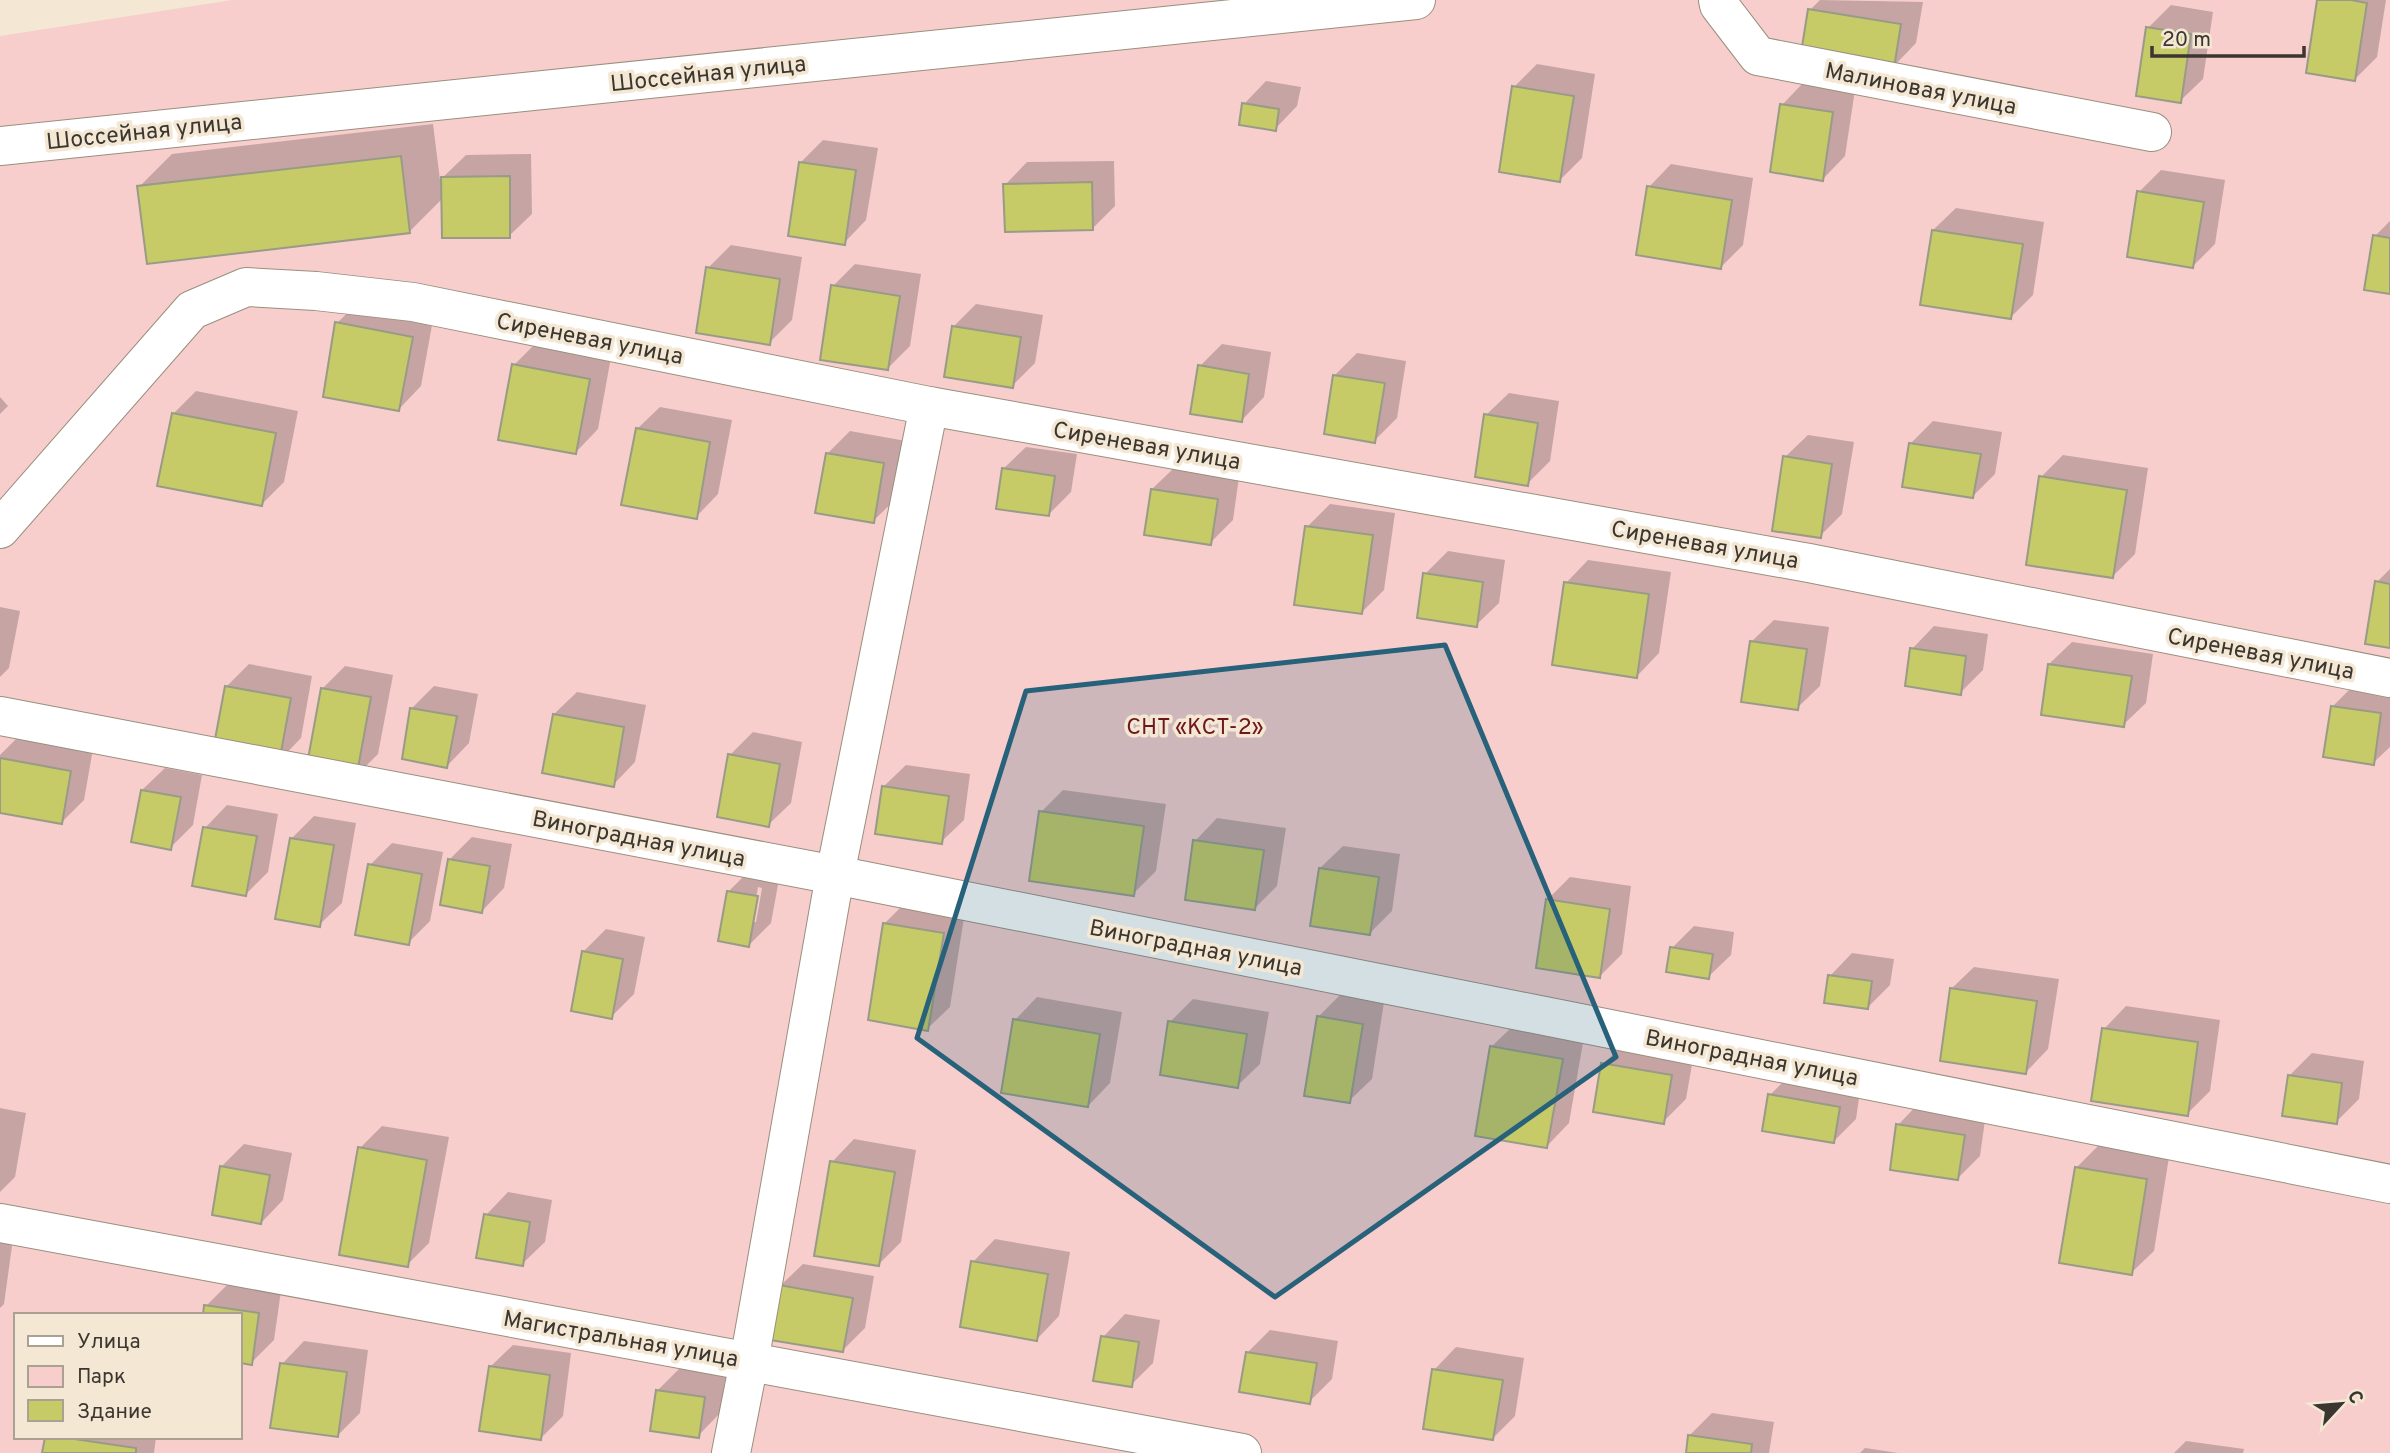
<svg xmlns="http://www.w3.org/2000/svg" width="2390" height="1453" font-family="Overpass,sans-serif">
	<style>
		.green { fill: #f7cecc; fill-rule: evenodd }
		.shadow { fill: #0003; fill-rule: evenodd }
		.building { fill: #c6ca67; stroke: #999b87; stroke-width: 2 }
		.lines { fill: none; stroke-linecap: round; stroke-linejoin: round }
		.minor-casing { stroke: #998f7e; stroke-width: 40 }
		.minor { stroke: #fff; stroke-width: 38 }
		.marked { fill: #27617a; fill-opacity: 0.2; stroke: #27617a; stroke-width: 5; stroke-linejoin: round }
		.labels { text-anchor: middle; stroke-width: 7; stroke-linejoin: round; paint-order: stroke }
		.street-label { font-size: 23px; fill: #3b362f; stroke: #f4e8d5 }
		.park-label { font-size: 23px; fill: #6f161d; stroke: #f4e8d5 }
	</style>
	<rect width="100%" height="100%" fill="#f4e8d5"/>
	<path class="green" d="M232,0h2158v1453h-2390v-1417zM16,1315h224v122h-224z"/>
	<g class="shadow">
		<path d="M1820,0l103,2 -7,41 -22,23 -84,-56z"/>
		<path d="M2319,0h67l-9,57 -23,23z"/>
		<path d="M2171,5l42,7 -10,67 -23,22 -32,-73z"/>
		<path d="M1537,64l58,10 -13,84 -22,22 -46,-93z"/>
		<path d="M1266,81l35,6 -4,19 -22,23 -31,-25z"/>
		<path d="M1804,82l51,8 -10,66 -22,23 -41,-74z"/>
		<path d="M433,124l7,56 26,-25 65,-1 1,60 -23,22 -66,-38 -33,33 -271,-44 33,-33z"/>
		<path d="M823,140l55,8 -12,72 -22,23 -43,-81z"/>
		<path d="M1114,161l1,45 -22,22 -88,-43 22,-23z"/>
		<path d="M1671,164l82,14 -10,67 -22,22 -72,-80z"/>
		<path d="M2161,170l64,10 -10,64 -22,22 -54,-74z"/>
		<path d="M1956,208l88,14 -11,73 -22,22 -78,-87z"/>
		<path d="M2390,221v71l-15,-56z"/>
		<path d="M731,245l71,12 -10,63 -23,23 -61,-75z"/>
		<path d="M855,264l66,10 -11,72 -23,23 -54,-83z"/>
		<path d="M360,301l74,13 -13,72 -22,23 -62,-86z"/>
		<path d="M976,304l67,11 -8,48 -23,23 -59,-59z"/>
		<path d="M536,343l75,14 -13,72 -22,23 -62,-87z"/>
		<path d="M1222,344l49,8 -7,45 -22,23 -42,-54z"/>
		<path d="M1357,353l49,8 -9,57 -23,23 -40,-65z"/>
		<path d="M196,391l102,20 -14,71 -22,22 -89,-90z"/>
		<path d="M1509,393l50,8 -9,60 -23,23 -41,-69z"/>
		<path d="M0,397l8,9 -8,8z"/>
		<path d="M660,407l72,13 -14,74 -22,23 -59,-88z"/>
		<path d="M1933,421l69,11 -7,42 -22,22 -63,-52z"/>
		<path d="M850,431l56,10 -10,58 -23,22 -45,-68z"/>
		<path d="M1808,435l46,7 -12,72 -22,22 -35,-79z"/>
		<path d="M1026,447l51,7 -6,38 -22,22 -46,-45z"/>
		<path d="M2063,455l85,13 -13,86 -22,22 -72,-99z"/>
		<path d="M1175,467l64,10 -6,43 -23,23 -58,-54z"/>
		<path d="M1330,504l65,9 -11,77 -23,23 -54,-86z"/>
		<path d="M1448,551l57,9 -6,43 -23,22 -51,-51z"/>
		<path d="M1588,560l83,12 -12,81 -22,23 -71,-93z"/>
		<path d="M2390,569v77l-13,-64z"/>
		<path d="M0,607l20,4 -11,57 -9,9z"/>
		<path d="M1774,620l55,7 -9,59 -23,22 -46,-66z"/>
		<path d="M1934,626l54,8 -5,36 -23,23 -48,-44z"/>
		<path d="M2072,642l81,12 -7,49 -23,22 -74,-61z"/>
		<path d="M249,664l63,12 -11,62 -22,23 -53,-74z"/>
		<path d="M345,666l48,9 -15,79 -23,23 -33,-88z"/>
		<path d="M2355,684l35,5v58l-17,16 -41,-56z"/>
		<path d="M434,686l44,8 -9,49 -22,23 -35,-58z"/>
		<path d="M577,692l69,13 -11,57 -22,23 -59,-71z"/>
		<path d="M753,732l49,10 -11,61 -23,22 -38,-70z"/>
		<path d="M19,736l74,13 -9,51 -22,22 -62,-11v-56z"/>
		<path d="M906,765l64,9 -6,46 -23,22 -58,-55z"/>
		<path d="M165,768l37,7 -9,50 -23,23 -28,-58z"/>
		<path d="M1063,790l103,14 -10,67 -23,23 -92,-82z"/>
		<path d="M227,805l51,9 -10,58 -22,22 -41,-66z"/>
		<path d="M314,816l42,7 -14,80 -23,22 -27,-87z"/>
		<path d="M1217,818l69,10 -9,58 -22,22 -60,-67z"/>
		<path d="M472,837l40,7 -8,44 -22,23 -32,-52z"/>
		<path d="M392,843l51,9 -13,69 -22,22 -38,-78z"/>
		<path d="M1343,846l57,8 -8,57 -22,22 -50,-65z"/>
		<path d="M751,869l29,5 -9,49 -22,22 -20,-54zM758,887l4,1 -6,34h-4z"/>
		<path d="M1570,877l61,9 -9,68 -22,22 -53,-76z"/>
		<path d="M907,901l58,10 -15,96 -23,22 -42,-106z"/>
		<path d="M1694,926l40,6 -3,23 -23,22 -36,-29z"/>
		<path d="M606,929l39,8 -11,57 -23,23 -28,-65z"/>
		<path d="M1852,953l42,6 -4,26 -23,23 -37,-32z"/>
		<path d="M1974,967l85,12 -11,70 -22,23 -75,-83z"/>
		<path d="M1341,994l43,8 -12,77 -23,22 -31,-84z"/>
		<path d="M1037,997l85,15 -12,71 -22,23 -73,-86z"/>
		<path d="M1193,999l76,13 -9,52 -23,22 -67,-64z"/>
		<path d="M2126,1006l94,14 -10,71 -23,23 -83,-85z"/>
		<path d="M1514,1025l70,12 -15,86 -22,23 -56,-99z"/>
		<path d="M1626,1042l68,11 -8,46 -23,23 -60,-58z"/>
		<path d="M2312,1053l52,8 -5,38 -23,23 -47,-46z"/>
		<path d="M1792,1073l69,11 -5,35 -22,22 -64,-46z"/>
		<path d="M1920,1102l66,11 -6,43 -23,23 -59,-54z"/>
		<path d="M0,1108l26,5 -11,64 -15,15z"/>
		<path d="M382,1126l67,11 -20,106 -22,22 -47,-117z"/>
		<path d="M854,1139l62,11 -15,92 -23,23 -46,-103z"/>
		<path d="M244,1144l48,9 -9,47 -22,23 -40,-56z"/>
		<path d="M2099,1145l70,12 -15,94 -23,22 -55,-105z"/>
		<path d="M508,1192l44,8 -7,42 -23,22 -36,-49z"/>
		<path d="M0,1237l13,2 -9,65 -4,4z"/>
		<path d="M995,1239l75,13 -11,64 -22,23 -64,-77z"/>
		<path d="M803,1264l71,12 -9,52 -22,22 -63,-64z"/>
		<path d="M228,1284l53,7 -7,49 -23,23 -11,-2v-46l-34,-9z"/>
		<path d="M1125,1314l35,6 -7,43 -22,22 -28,-48z"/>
		<path d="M1270,1330l68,11 -6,38 -23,23 -61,-50z"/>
		<path d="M304,1341l64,9 -8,63 -23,23 -55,-72z"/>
		<path d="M513,1345l58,8 -8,63 -23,23 -50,-72z"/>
		<path d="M1456,1347l68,11 -9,58 -22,22 -59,-68z"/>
		<path d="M680,1368l46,6 -6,39 -22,23 -40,-46z"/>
		<path d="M1712,1413l62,9 -5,31h-82l3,-18z"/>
		<path d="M46,1437h110l-2,16h-110z"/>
		<path d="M2186,1441l58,8 -1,4h-69z"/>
		<path d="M1865,1448l33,5h-38z"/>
	</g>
	<g class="building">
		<path d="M2317,0h34l16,3 -12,78 -49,-8z"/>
		<path d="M1808,9l93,15 -7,44 -93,-15z"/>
		<path d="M2146,27l45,7 -10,69 -45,-7z"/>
		<path d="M1512,86l62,10 -14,86 -61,-10z"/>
		<path d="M1242,103l37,6 -3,22 -37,-6z"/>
		<path d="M1780,104l53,8 -10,69 -53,-9z"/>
		<path d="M401,156l9,77 -263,31 -10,-78z"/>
		<path d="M799,162l57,8 -11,75 -57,-9z"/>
		<path d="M510,176v62h-68l-1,-61z"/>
		<path d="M1092,182l1,48 -88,2 -2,-48z"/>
		<path d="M1647,186l85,14 -11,69 -85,-14z"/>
		<path d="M2137,191l67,11 -11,66 -66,-11z"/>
		<path d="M1932,230l91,14 -12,75 -91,-14z"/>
		<path d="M2373,235l17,3v56l-26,-4z"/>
		<path d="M706,267l74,12 -10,66 -74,-12z"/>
		<path d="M831,285l69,11 -12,74 -68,-10z"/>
		<path d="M335,322l78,15 -14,74 -76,-14z"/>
		<path d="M952,326l69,11 -8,51 -69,-11z"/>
		<path d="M512,364l78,15 -14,75 -78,-14z"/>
		<path d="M1198,365l51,9 -7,48 -52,-8z"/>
		<path d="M1333,375l52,8 -10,60 -51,-9z"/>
		<path d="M172,413l104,20 -14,73 -105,-20z"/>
		<path d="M1484,414l54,9 -10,63 -53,-9z"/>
		<path d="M636,428l74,14 -13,77 -76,-14z"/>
		<path d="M1909,443l72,11 -8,44 -71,-11z"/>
		<path d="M826,453l58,10 -10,60 -59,-10z"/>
		<path d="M1783,456l49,8 -11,74 -49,-7z"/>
		<path d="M1002,468l53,8 -6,40 -53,-7z"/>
		<path d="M2039,476l88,14 -14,88 -87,-13z"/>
		<path d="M1151,489l67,10 -7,46 -67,-10z"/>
		<path d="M1305,526l68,9 -11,79 -68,-9z"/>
		<path d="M1423,573l60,9 -6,45 -60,-9z"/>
		<path d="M2375,581l15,3v64l-25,-4z"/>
		<path d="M1564,582l85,12 -12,84 -85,-13z"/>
		<path d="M1750,641l57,8 -9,61 -57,-8z"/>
		<path d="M1910,648l56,8 -5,39 -56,-9z"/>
		<path d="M2048,664l84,12 -8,51 -83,-12z"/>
		<path d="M225,686l66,12 -12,65 -66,-13z"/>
		<path d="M321,688l50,9 -15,82 -50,-9z"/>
		<path d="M2331,706l50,7 -7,52 -51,-8z"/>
		<path d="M410,708l47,8 -10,52 -45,-9z"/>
		<path d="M553,714l71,13 -10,60 -72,-14z"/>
		<path d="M728,754l52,10 -11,63 -52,-10z"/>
		<path d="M0,758l71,13 -9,53 -62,-11z"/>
		<path d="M882,786l67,10 -7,48 -67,-10z"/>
		<path d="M141,790l40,7 -10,53 -40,-8z"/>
		<path d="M1039,811l105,15 -10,70 -105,-15z"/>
		<path d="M203,827l54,9 -11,60 -54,-10z"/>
		<path d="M290,838l44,7 -14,82 -45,-8z"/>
		<path d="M1193,840l71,10 -9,60 -70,-10z"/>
		<path d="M448,859l42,7 -8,47 -42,-8z"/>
		<path d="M368,864l54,10 -13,71 -54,-10z"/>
		<path d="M1319,868l60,9 -9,58 -60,-9z"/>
		<path d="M727,891l31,5 -9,51 -31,-6z"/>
		<path d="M1546,899l64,10 -10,69 -64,-10z"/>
		<path d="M883,923l61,10 -16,98 -60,-11z"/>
		<path d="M1670,947l43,7 -4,25 -43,-7z"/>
		<path d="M582,951l41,8 -11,60 -41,-8z"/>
		<path d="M1828,975l44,6 -4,28 -44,-6z"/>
		<path d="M1950,988l87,13 -11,73 -86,-13z"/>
		<path d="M1317,1016l46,8 -13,79 -46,-7z"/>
		<path d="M1013,1019l87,15 -12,73 -87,-14z"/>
		<path d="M1168,1021l79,13 -9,54 -78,-13z"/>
		<path d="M2102,1028l96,14 -10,74 -97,-15z"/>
		<path d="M1490,1046l73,13 -16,89 -72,-12z"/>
		<path d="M1601,1063l71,12 -8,49 -71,-12z"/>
		<path d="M2288,1075l54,8 -5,41 -55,-8z"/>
		<path d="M1768,1094l72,13 -6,36 -72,-12z"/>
		<path d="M1896,1124l69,11 -7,45 -68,-10z"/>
		<path d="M358,1147l69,13 -19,107 -69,-12z"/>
		<path d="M830,1161l65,11 -16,94 -65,-10z"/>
		<path d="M220,1166l50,9 -9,49 -49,-9z"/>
		<path d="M2075,1167l72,12 -15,96 -73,-12z"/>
		<path d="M484,1214l46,8 -7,44 -47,-8z"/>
		<path d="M971,1261l77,13 -11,67 -77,-14z"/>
		<path d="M779,1285l74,13 -10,54 -73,-12z"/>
		<path d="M204,1305l55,8 -7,52 -12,-2v-48h-37z"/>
		<path d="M1101,1336l38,6 -7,45 -39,-6z"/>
		<path d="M1246,1352l71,11 -7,41 -71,-12z"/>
		<path d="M280,1363l67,9 -9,65 -68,-9z"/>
		<path d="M489,1366l61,9 -9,65 -62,-9z"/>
		<path d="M1432,1369l71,11 -10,60 -70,-11z"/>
		<path d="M656,1390l49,7 -6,41 -49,-7z"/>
		<path d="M1688,1435l64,9 -1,9h-65z"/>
		<path d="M45,1437h16l75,11v5h-94z"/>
	</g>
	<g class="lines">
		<g class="minor-casing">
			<g id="minor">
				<path d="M1718,0l1,5 39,51 394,76"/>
				<path d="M0,146l1416,-146"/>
				<path d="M0,529l192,-219 54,-23 70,4 97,11 516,104 880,157 581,115"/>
				<path d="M0,716l835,159 1555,309"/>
				<path d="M0,1223l1242,230"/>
				<path d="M731,1453l18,-91 86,-487 94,-469"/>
			</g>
		</g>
		<use href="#minor" class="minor"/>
	</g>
	<path class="marked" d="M1445,645l171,412 -341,240 -358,-259 109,-347z"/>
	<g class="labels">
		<g class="street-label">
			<text transform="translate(708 73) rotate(-6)" y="8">Шоссейная улица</text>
			<text transform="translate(1921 88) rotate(11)" y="8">Малиновая улица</text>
			<text transform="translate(144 131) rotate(-6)" y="8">Шоссейная улица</text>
			<text transform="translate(590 338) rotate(11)" y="8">Сиреневая улица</text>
			<text transform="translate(1147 445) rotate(10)" y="8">Сиреневая улица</text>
			<text transform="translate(1705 544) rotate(10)" y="8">Сиреневая улица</text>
			<text transform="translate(2261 653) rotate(11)" y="8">Сиреневая улица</text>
			<text transform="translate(639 838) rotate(11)" y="8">Виноградная улица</text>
			<text transform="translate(1196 947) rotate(11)" y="8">Виноградная улица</text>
			<text transform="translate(1752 1057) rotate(11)" y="8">Виноградная улица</text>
			<text transform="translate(621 1338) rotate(10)" y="8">Магистральная улица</text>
		</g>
		<g class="park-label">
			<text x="1195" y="734">СНТ «КСТ-2»</text>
		</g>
	</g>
	<rect x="14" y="1313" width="228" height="126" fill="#f4e8d5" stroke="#aaa193" stroke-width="2"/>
	<rect x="28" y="1336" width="35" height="10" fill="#ffffff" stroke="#aaa193" stroke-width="2"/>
	<text x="77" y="1348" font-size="21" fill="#3b362f">Улица</text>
	<rect x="28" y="1366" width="35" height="21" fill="#f7cecc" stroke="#aaa193" stroke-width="2"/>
	<text x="77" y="1383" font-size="21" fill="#3b362f">Парк</text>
	<rect x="28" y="1400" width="35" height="21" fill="#c6ca67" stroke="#aaa193" stroke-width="2"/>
	<text x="77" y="1418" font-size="21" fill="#3b362f">Здание</text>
	<g transform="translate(2341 1404) rotate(64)" stroke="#f4e8d5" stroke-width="5" paint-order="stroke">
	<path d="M0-5L12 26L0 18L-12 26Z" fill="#3b362f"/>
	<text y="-10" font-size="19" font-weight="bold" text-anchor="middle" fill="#3b362f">С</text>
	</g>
	<path d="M2152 46v10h152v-10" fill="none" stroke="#3b362f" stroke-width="3.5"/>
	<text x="2162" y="46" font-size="21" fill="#3b362f" stroke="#f4e8d5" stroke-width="5" paint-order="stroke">20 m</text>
</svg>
